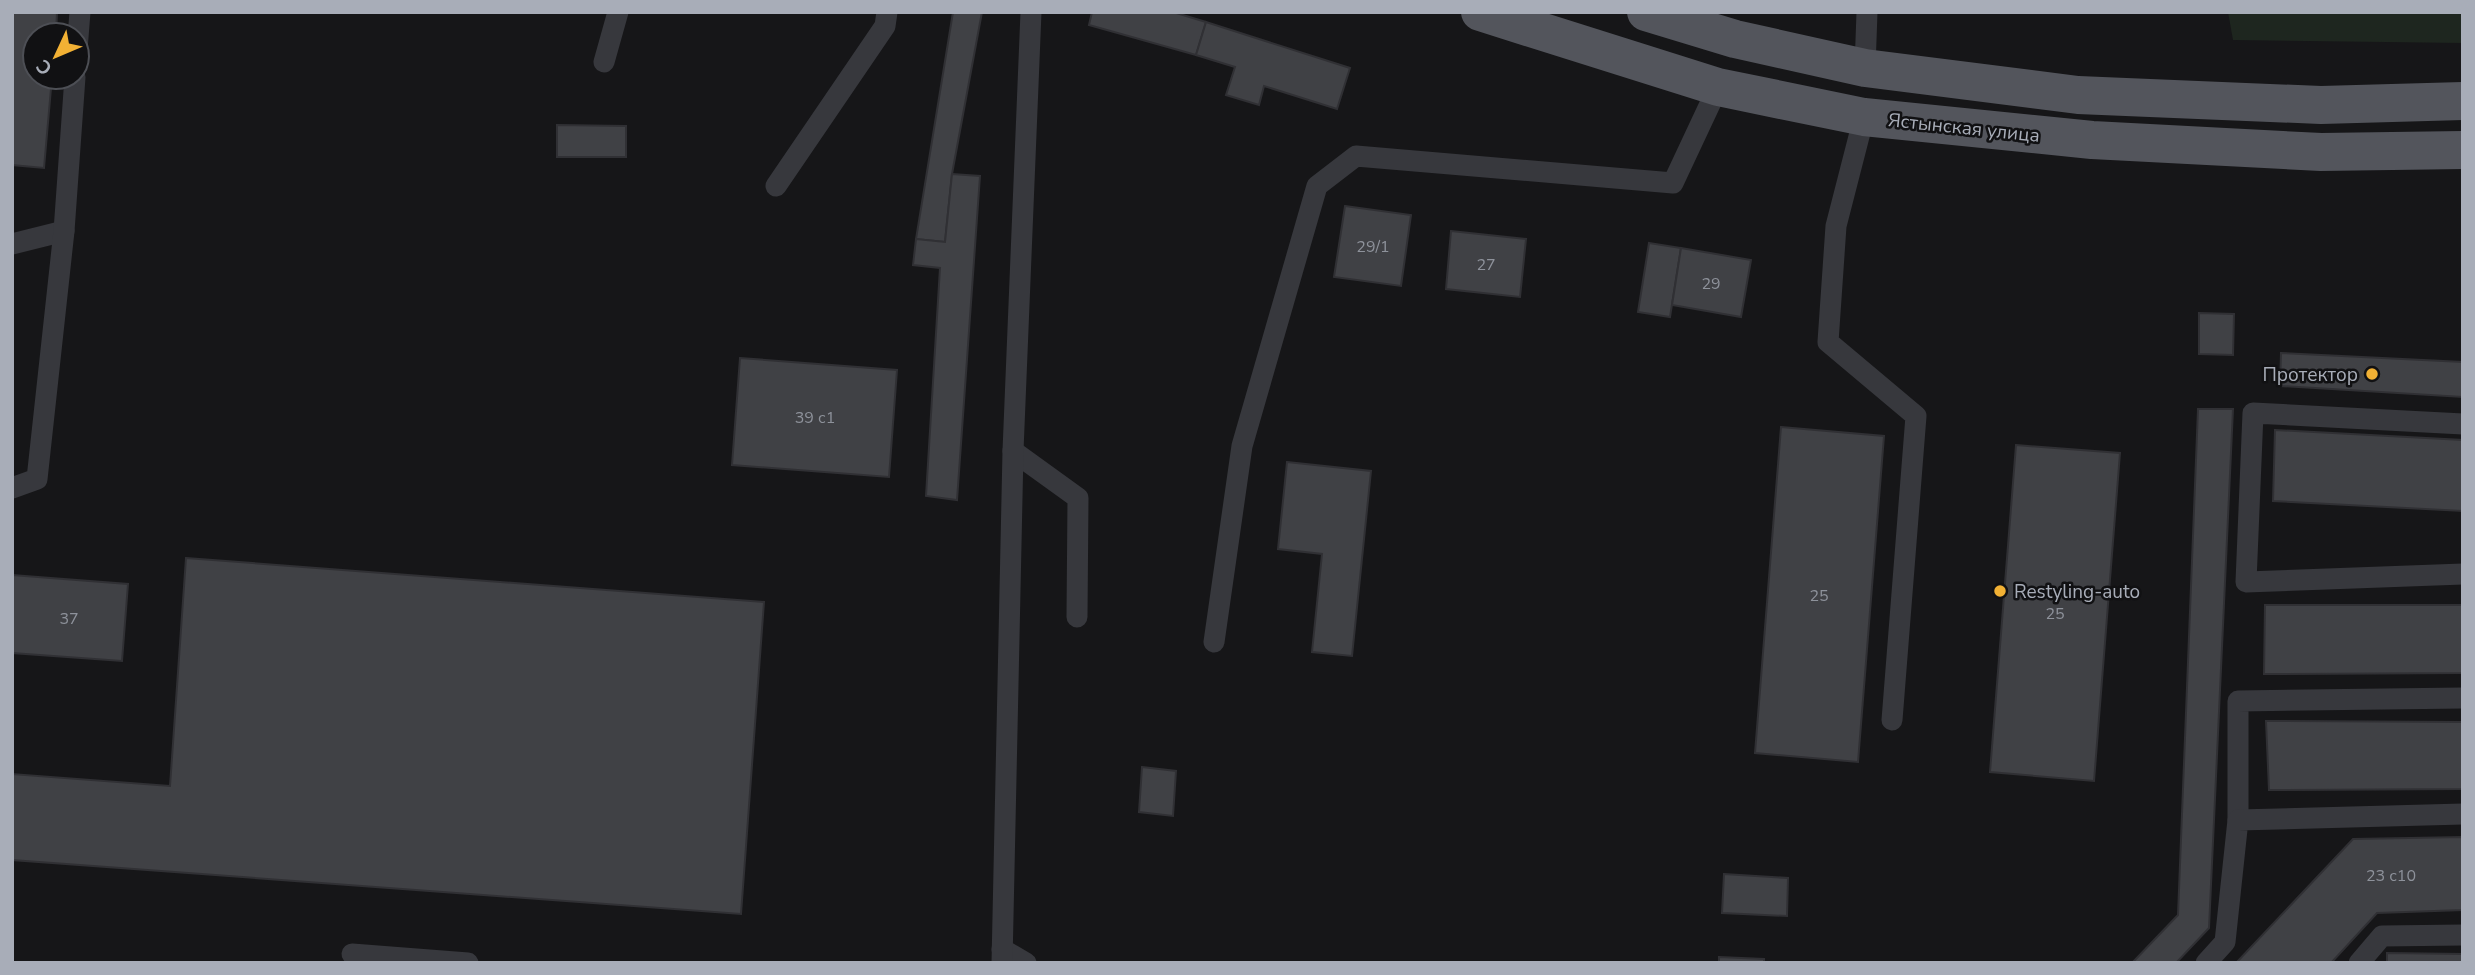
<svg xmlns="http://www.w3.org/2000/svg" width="2475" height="975" font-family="'Nunito Sans',sans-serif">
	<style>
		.green { fill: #1e261f }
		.building { fill: #404145; stroke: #303034; stroke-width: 2 }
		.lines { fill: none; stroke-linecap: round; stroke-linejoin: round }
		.service { stroke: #37383d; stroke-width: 21 }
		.primary { stroke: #53555c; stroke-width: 38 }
		.poi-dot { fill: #f2b134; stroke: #111113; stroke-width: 2.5 }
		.labels { text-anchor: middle; stroke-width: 5; stroke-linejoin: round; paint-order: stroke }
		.number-label { font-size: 16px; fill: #8e929b }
		.street-label { font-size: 19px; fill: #a8adb8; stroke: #111113 }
		.poi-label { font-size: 19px; fill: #a8adb8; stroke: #111113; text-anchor: end }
	</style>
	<rect width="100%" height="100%" fill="#161618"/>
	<path class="green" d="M2228,12h235v31l-230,-3z"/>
	<g class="building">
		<path d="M12,12h45l-1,23h-21v42h17l-8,91 -32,-3z"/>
		<path d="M953,12h29l-30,162 -7,68 -29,-3z"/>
		<path d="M1092,12h81l33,10 -10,33 -107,-30z"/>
		<path d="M1206,22l144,46 -13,41 -73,-23 -5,19 -33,-10 9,-28 -39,-12z"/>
		<path d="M557,125l69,1v31h-69z"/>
		<path d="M952,174l28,2 -23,324 -31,-4 14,-228 -27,-3 3,-26 29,3z"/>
		<path d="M1345,206l66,9 -10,71 -67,-9z"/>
		<path d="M1451,231l75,8 -6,58 -74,-8z"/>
		<path d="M1649,243l32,5 -11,69 -32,-5z"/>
		<path d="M1681,248l70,12 -10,57 -69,-12z"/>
		<path d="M2199,313l35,1 -1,41 -34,-1z"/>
		<path d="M2281,353l182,9v35l-183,-11z"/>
		<path d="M740,358l157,12 -8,107 -157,-12z"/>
		<path d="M2198,409h35l-24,519 -33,35h-44l46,-48z"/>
		<path d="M1781,427l103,9 -26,326 -103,-9z"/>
		<path d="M2275,430l188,10v71l-190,-10z"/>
		<path d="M2016,445l104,8 -26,328 -104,-9z"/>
		<path d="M1287,462l84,9 -19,185 -40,-4 10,-98 -44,-5z"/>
		<path d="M186,558l578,44 -23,312 -729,-54v-86l158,12z"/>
		<path d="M12,575l116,9 -6,77 -110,-8z"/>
		<path d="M2265,605h198v68l-199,1z"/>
		<path d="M2266,721l197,1v67l-194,1z"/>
		<path d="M1142,767l34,4 -3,45 -34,-4z"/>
		<path d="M2463,837v73l-86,3 -46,50h-95l117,-124z"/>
		<path d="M1724,874l64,4 -1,38 -65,-3z"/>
		<path d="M2387,953l76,1v9h-76z"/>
		<path d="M1719,957l45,2v4h-45z"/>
	</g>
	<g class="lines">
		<g class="service">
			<path d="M77,50l3,-38"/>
			<path d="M604,62l14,-50"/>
			<path d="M1865,68l2,-56"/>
			<path d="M1864,117l-28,109 -8,116 88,74 -24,304"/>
			<path d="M776,186l109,-160 2,-14"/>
			<path d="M12,244l52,-13"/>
			<path d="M2463,424l-210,-11 -7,169 217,-8"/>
			<path d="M1013,451l65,47 -1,119"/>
			<path d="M12,488l25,-9 27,-248 11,-154"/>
			<path d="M1214,642l28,-196 75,-260 39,-30 317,27 45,-96"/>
			<path d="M2238,820v-119l225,-3"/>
			<path d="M1002,949l24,14"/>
			<path d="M352,954l116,9"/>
			<path d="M1002,963l11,-512 18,-439"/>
			<path d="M2206,963l19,-21 13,-122 225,-6"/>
			<path d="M2359,963l23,-27 81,-1"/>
		</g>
		<g class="primary">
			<path d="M1480,12l238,75 146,30 228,23 229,12 142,-2"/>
			<path d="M1646,12l89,27 130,29 213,27 243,10 142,-4"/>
		</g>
	</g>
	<g class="poi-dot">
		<circle cx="2372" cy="374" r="7"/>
		<circle cx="2000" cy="591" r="7"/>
	</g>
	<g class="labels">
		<g class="number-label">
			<text x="1373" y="252">29/1</text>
			<text x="1486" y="270">27</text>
			<text x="1711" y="289">29</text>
			<text x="815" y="423">39 с1</text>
			<text x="1819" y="601">25</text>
			<text x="2055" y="619">25</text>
			<text x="69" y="624">37</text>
			<text x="2391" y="881">23 с10</text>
		</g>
		<g class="street-label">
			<text transform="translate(1964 127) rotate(6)" y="7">Ястынская улица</text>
		</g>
		<g class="poi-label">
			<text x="2358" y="381">Протектор</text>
			<text x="2014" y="598" text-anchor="start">Restyling-auto</text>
		</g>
	</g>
	<rect width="2475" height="975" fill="none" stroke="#a8adb8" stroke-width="28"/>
	<g transform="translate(56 56) rotate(226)"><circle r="33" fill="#111113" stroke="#4d4f55" stroke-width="2"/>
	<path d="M0-5L12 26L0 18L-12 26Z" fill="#f2b134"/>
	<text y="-10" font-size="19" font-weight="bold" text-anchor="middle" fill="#a8adb8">С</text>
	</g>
</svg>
